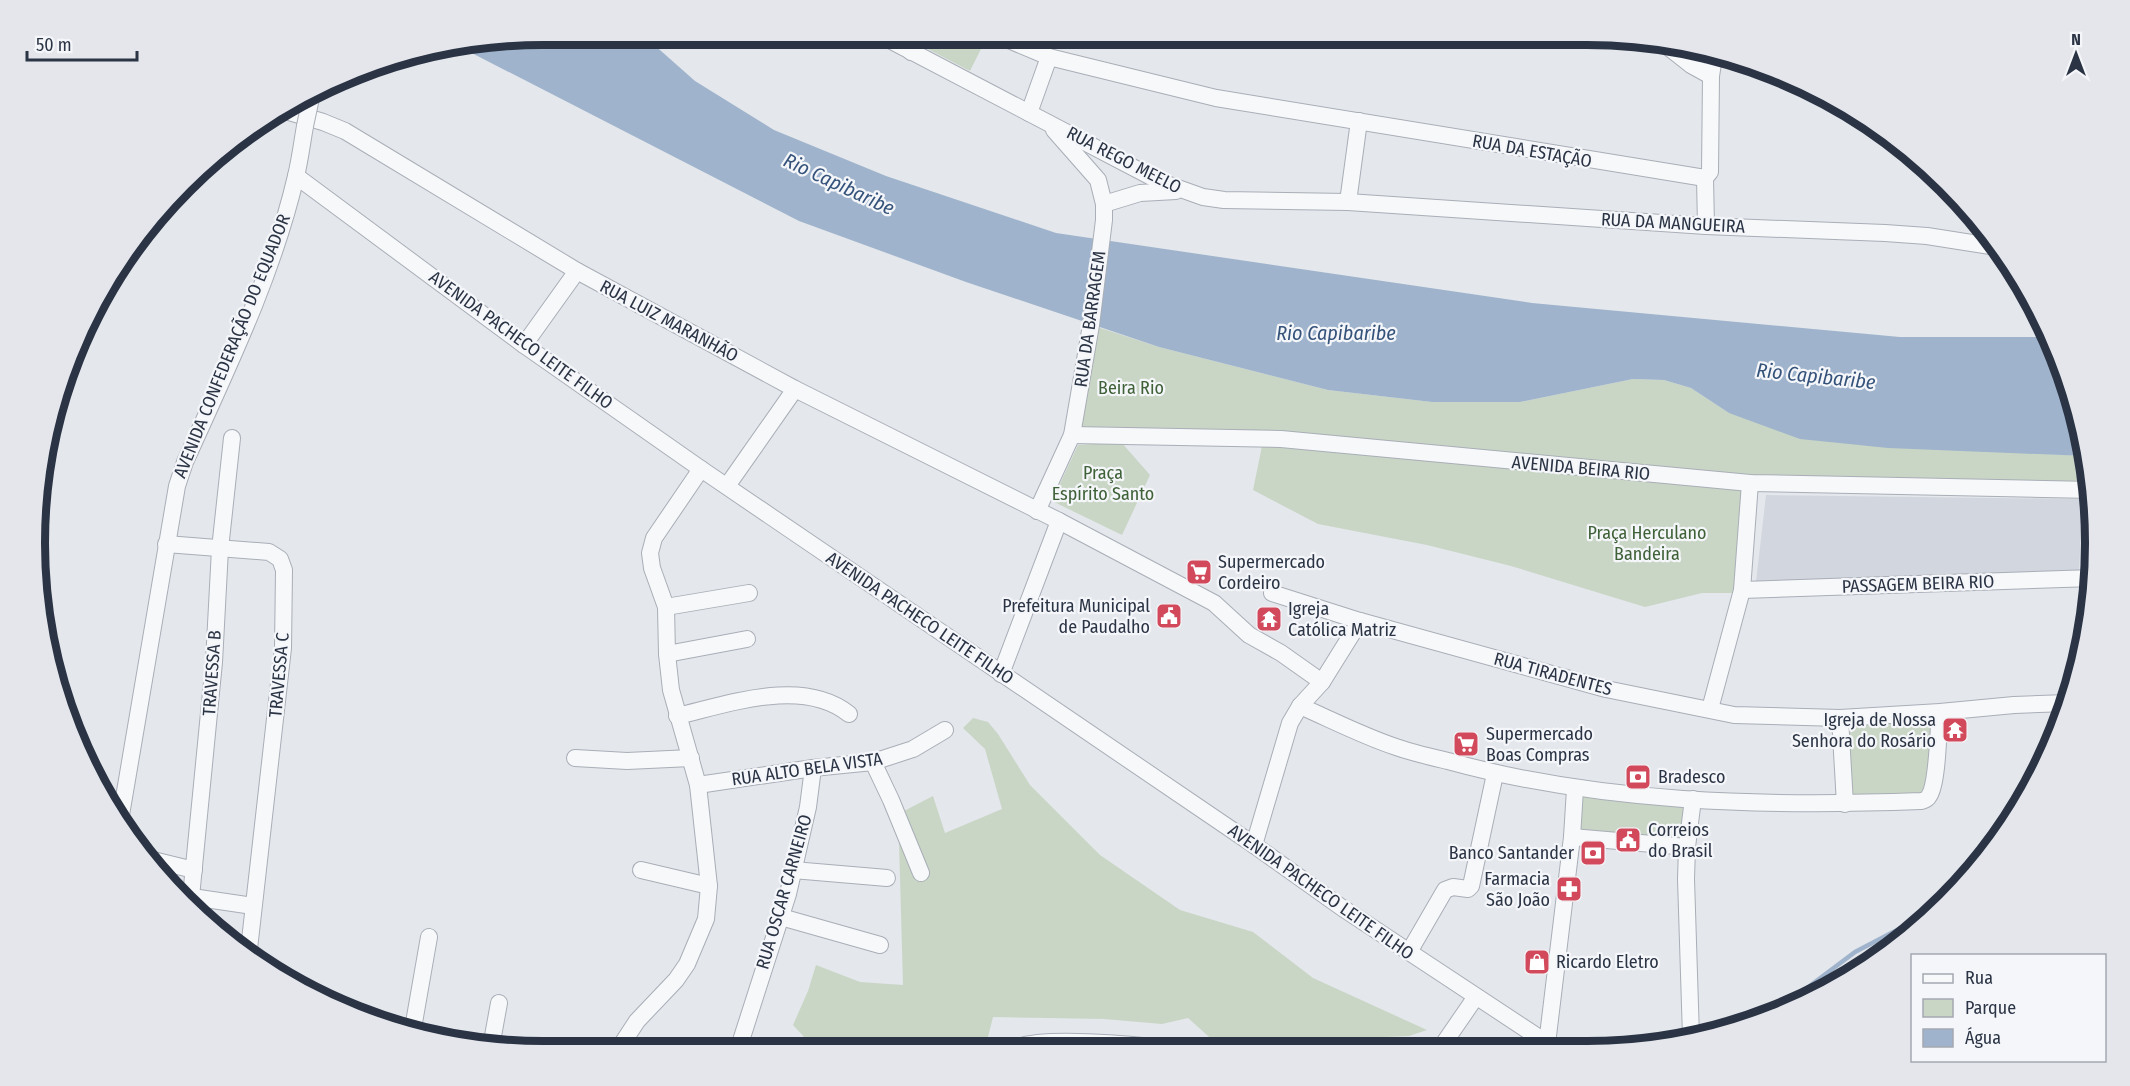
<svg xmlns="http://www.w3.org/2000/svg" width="2130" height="1086" font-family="'Fira Sans Condensed',sans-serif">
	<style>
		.built { fill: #d2d6de }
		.green { fill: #c9d6c5 }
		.water { fill: #9fb4cc }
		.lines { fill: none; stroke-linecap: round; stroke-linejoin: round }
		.stream { stroke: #9fb4cc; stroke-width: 4.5 }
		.street-casing { stroke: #a9aeb7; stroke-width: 18 }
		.street { stroke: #f7f8fa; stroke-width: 16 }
		.street-bridge-casing { stroke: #a9aeb7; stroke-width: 18; stroke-linecap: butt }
		.street-bridge { stroke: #f7f8fa; stroke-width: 16 }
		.labels { text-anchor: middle; stroke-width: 4.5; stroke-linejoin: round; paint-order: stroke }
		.street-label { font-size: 18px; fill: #2b3445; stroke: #f4f6f9 }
		.park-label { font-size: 18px; fill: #3f6138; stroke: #f4f6f9 }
		.poi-label { font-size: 18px; fill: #2b3445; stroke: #f4f6f9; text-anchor: start }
		.water-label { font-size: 20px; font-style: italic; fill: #34527a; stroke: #f4f6f9 }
		.rim { fill: none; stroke: #2b3445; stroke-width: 8 }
	</style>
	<rect width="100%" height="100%" fill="#e4e7ec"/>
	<path class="built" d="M1766,495l316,4 -3,74 -323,9z"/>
	<g class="green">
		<path d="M901,35h77l8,4 -16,32z"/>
		<path d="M1091,325l68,22 169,43 104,12h88l113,-23 31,1 27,8 38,25 319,41 38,2 5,28 -341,-1 -512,-46 -166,-2z"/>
		<path d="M1121,442l29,33 -28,60 -70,-34 26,-56z"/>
		<path d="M1262,446l480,42 -5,105h-35l-57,14 -134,-41 -84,-21 -109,-21 -65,-34z"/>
		<path d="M1928,717l6,10 -9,66 -74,3 -5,-60 13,-13z"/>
		<path d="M973,718l15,4 10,12 32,51 70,70 80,55 73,22 60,46 114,52 -18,6 -192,8 -29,-26 -26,6 -58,-5 -111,-2 -8,32 -181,1 1,-12 -12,-13 15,-34 8,-26 44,17 43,3 -4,-144 5,-30 29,-15 12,37 57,-24 -17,-60 -22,-21z"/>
		<path d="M1575,789l118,10 -6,48 -115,-10z"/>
	</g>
	<path class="water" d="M543,35h100l52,46 79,49 112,46 170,57 476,70 368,34h149l19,42 18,77 -198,-8 -88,-9 -71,-26 -38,-25 -27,-8 -31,-1 -113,23h-88l-104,-12 -169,-43 -193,-65 -167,-61 -337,-173z"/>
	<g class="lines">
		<path class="stream" d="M1804,1000l3,-12 48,-36 65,-34 21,-16"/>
		<g class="street-casing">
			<g id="street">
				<path d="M880,35l281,147 42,15 21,3 124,2 358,24 179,7 42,3 70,11"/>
				<path d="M997,35l52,22 167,41 489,80"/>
				<path d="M1663,43l28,22 20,11 -1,96 -5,6 1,48"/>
				<path d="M911,52l8,-17"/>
				<path d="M1711,76l4,-25"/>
				<path d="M286,111l37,11 22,9 232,140 218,118 264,132 155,82 35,32 32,18 41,29"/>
				<path d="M1029,113l20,-56"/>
				<path d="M296,176l228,169 177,124 553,376 87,62 212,140"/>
				<path d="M1348,202l11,-81"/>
				<path d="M1104,204l36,-11 36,-2"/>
				<path d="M524,345l53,-74"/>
				<path d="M1072,435l209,4 469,44 342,7"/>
				<path d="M727,486l68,-97"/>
				<path d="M1037,511l35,-76 19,-110 13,-105v-16l-6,-24 -44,-50"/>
				<path d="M166,544l103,8 11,7 4,11 -1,78 -34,301"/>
				<path d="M1742,590l352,-12"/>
				<path d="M1272,593l88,28 246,68 128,26 106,3 100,-6 74,-7 53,-2"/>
				<path d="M666,607l83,-14"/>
				<path d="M667,654l80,-15"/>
				<path d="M1001,674l58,-153"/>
				<path d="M1300,706c32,14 63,30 96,41 17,6 35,10 52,14 153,42 316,46 473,40 4,-1 6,-1 8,-5 9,-13 9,-66 11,-84"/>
				<path d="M1710,709l32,-119 8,-107"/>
				<path d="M677,716c52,-12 126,-39 172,-2"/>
				<path d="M1840,718l5,86"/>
				<path d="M575,758l52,3 64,-3"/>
				<path d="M873,762l18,38 30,73"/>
				<path d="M698,785l115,-17 60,-6 40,-13 32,-19"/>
				<path d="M121,815l56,-329 8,-24c42,-93 88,-187 111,-286 4,-16 6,-33 9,-50"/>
				<path d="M1572,837l115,10"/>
				<path d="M1254,845l36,-122 10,-17 22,-24 38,-61"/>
				<path d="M153,860l41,10"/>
				<path d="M641,870l68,16"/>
				<path d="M793,870l94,8"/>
				<path d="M192,897l61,9"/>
				<path d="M190,907l24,-245 6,-113 12,-111"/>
				<path d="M781,917l99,28"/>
				<path d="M1409,952l36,-62 8,-3 15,2 3,-3 24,-112"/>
				<path d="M412,1034l17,-97"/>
				<path d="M1691,1037l-5,-158 1,-32 6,-48"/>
				<path d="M1547,1044l25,-207 3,-48"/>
				<path d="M491,1047l8,-44"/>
				<path d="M1405,1048l37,-2 33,-48"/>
				<path d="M1014,1049c22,-14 125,-4 155,0"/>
				<path d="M618,1050l19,-29 39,-41 11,-16 19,-45 3,-33 -11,-101 -27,-95 -4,-36 -1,-47 -14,-39 -2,-15 4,-15 47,-69"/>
				<path d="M738,1050l50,-156 20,-87 5,-39"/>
			</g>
		</g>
		<use href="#street" class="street"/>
		<g class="street-bridge-casing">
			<path id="street-bridge" d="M305,126l6,-28"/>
		</g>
		<use href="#street-bridge" class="street-bridge"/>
	</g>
	<defs>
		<g id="supermarket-square" transform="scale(1.35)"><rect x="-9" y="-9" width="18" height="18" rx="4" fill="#d1495b" stroke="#f4f6f9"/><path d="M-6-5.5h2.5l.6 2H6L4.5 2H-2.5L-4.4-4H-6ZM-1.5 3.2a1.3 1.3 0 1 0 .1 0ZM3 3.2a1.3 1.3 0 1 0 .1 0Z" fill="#fff"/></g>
		<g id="civic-square" transform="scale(1.35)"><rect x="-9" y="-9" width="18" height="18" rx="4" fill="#d1495b" stroke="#f4f6f9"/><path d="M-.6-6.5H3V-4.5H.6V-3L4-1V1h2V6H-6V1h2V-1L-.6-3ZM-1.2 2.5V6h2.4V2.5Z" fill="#fff"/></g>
		<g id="temple-square" transform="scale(1.35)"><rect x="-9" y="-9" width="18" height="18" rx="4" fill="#d1495b" stroke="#f4f6f9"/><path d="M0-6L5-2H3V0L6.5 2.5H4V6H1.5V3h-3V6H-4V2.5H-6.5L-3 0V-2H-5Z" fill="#fff"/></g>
		<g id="bank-square" transform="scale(1.35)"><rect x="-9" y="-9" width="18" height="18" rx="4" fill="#d1495b" stroke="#f4f6f9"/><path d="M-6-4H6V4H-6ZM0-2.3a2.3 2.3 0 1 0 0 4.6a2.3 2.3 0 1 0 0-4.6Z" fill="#fff"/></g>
		<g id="pharmacy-square" transform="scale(1.35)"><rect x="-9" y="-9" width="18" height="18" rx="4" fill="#d1495b" stroke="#f4f6f9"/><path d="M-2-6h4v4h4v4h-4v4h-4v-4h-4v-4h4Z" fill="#fff"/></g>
		<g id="shop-square" transform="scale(1.35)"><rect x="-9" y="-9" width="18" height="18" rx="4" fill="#d1495b" stroke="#f4f6f9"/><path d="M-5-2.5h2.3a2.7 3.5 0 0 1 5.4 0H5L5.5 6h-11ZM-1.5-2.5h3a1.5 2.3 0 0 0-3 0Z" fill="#fff"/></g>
	</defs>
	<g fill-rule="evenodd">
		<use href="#supermarket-square" x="1199" y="572"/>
		<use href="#civic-square" x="1169" y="616"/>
		<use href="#temple-square" x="1269" y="619"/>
		<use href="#temple-square" x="1955" y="730"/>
		<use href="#supermarket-square" x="1466" y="744"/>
		<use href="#bank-square" x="1638" y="777"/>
		<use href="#civic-square" x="1628" y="840"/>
		<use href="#bank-square" x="1593" y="853"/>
		<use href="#pharmacy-square" x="1569" y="889"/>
		<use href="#shop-square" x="1537" y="962"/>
	</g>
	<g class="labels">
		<g class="street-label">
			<text transform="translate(1532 151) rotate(10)" y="6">RUA DA ESTAÇÃO</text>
			<text transform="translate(1124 160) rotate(27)" y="6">RUA REGO MEELO</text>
			<text transform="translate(1673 223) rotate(3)" y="6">RUA DA MANGUEIRA</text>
			<text transform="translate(1090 319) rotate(-82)" y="6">RUA DA BARRAGEM</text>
			<text transform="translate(669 321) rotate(28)" y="6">RUA LUIZ MARANHÃO</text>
			<text transform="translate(521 340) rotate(36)" y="6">AVENIDA PACHECO LEITE FILHO</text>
			<text transform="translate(232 346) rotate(-68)" y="6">AVENIDA CONFEDERAÇÃO DO EQUADOR</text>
			<text transform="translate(1581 468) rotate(5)" y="6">AVENIDA BEIRA RIO</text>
			<text transform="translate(1918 584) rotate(-2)" y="6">PASSAGEM BEIRA RIO</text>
			<text transform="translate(920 618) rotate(34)" y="6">AVENIDA PACHECO LEITE FILHO</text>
			<text transform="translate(212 673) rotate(-86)" y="6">TRAVESSA B</text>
			<text transform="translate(1553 674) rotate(15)" y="6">RUA TIRADENTES</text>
			<text transform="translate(279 675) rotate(-85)" y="6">TRAVESSA C</text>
			<text transform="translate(807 769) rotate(-8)" y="6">RUA ALTO BELA VISTA</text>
			<text transform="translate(784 892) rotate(-74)" y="6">RUA OSCAR CARNEIRO</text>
			<text transform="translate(1321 892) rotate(35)" y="6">AVENIDA PACHECO LEITE FILHO</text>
		</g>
		<g class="park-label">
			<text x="1131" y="394">Beira Rio</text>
			<text x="1103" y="479">Praça<tspan x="1103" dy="21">Espírito Santo</tspan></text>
			<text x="1647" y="539">Praça Herculano<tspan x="1647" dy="21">Bandeira</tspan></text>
		</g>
		<g class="poi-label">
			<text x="1218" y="568">Supermercado<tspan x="1218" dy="21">Cordeiro</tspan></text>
			<text x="1150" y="612" text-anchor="end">Prefeitura Municipal<tspan x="1150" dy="21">de Paudalho</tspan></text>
			<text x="1288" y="615">Igreja<tspan x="1288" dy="21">Católica Matriz</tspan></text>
			<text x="1936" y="726" text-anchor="end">Igreja de Nossa<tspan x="1936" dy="21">Senhora do Rosário</tspan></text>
			<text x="1486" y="740">Supermercado<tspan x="1486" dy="21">Boas Compras</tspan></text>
			<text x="1658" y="783">Bradesco</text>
			<text x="1648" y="836">Correios<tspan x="1648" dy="21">do Brasil</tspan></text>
			<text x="1574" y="859" text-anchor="end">Banco Santander</text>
			<text x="1550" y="885" text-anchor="end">Farmacia<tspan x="1550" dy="21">São João</tspan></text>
			<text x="1556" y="968">Ricardo Eletro</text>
		</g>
		<g class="water-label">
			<text transform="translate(839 184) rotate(25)" y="7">Rio Capibaribe</text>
			<text x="1336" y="340">Rio Capibaribe</text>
			<text transform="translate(1816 376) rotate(6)" y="7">Rio Capibaribe</text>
		</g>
	</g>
	<path d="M0 0H2130V1086H0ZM543 45H1587A498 498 0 0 1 2085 543V543A498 498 0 0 1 1587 1041H543A498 498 0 0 1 45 543V543A498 498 0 0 1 543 45Z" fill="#e4e6eb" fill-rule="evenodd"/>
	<path class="rim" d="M543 45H1587A498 498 0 0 1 2085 543V543A498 498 0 0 1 1587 1041H543A498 498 0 0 1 45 543V543A498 498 0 0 1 543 45Z"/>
	<rect x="1911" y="954" width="195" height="108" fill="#f4f6f9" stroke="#a4a8b1" stroke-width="1.5"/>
	<rect x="1923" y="974" width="30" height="9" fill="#f7f8fa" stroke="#a4a8b1" stroke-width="1.5"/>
	<text x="1965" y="984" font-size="18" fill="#2b3445">Rua</text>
	<rect x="1923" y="999" width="30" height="18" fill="#c9d6c5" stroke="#a4a8b1" stroke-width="1.5"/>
	<text x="1965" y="1014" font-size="18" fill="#2b3445">Parque</text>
	<rect x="1923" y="1029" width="30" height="18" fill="#9fb4cc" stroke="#a4a8b1" stroke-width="1.5"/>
	<text x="1965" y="1044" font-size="18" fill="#2b3445">Água</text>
	<g transform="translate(2076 54)" stroke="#f4f6f9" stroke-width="4.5" paint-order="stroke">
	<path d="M0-4.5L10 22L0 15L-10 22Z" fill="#2b3445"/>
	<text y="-9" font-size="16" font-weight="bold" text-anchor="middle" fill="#2b3445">N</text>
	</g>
	<path d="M27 51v9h110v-9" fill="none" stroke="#2b3445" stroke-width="3"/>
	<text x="36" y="51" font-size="18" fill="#2b3445" stroke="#f4f6f9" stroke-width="4.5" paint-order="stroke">50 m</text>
</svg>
